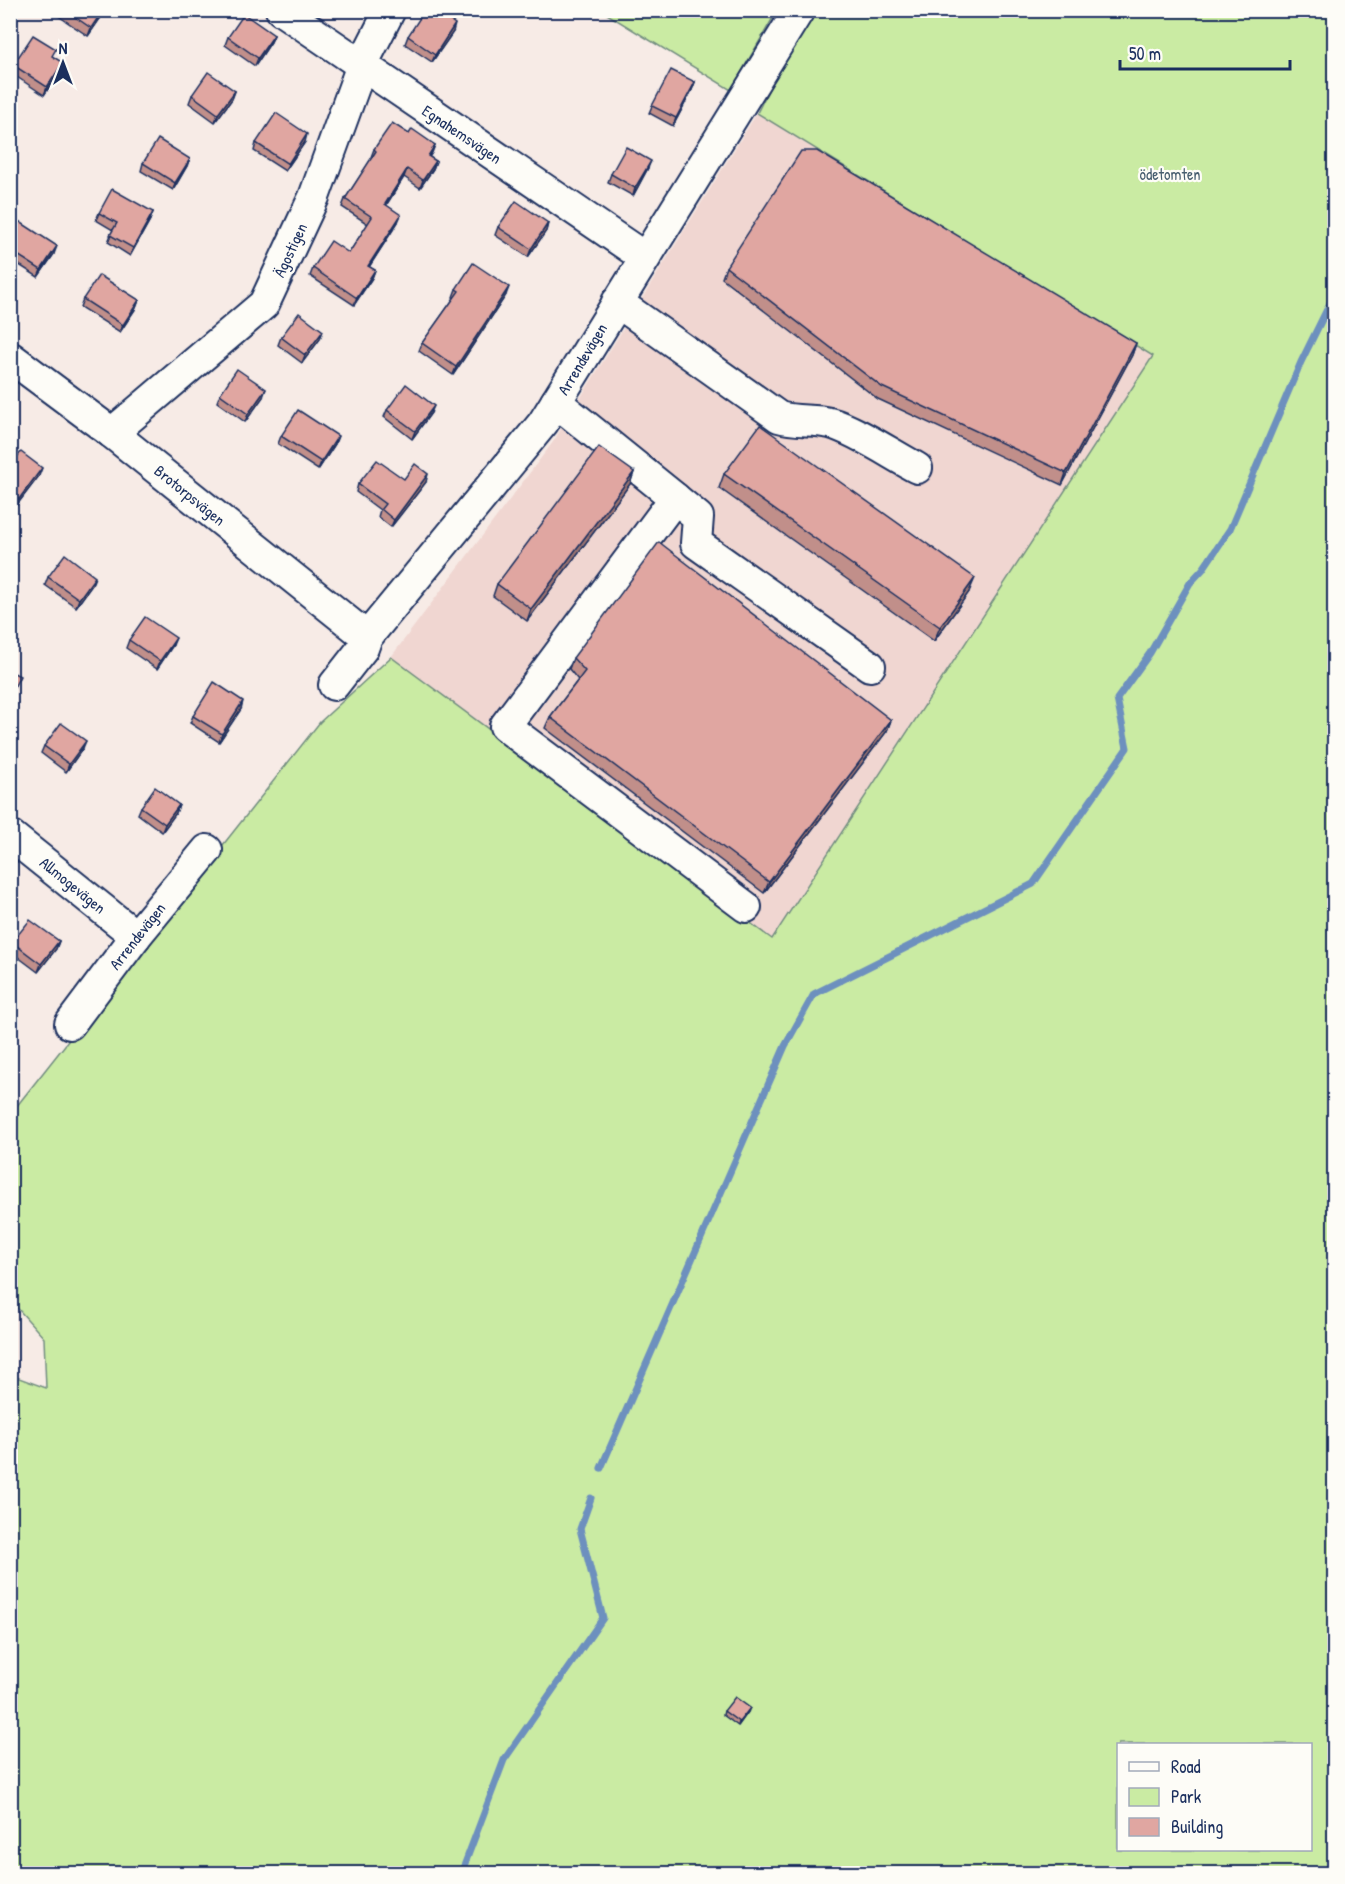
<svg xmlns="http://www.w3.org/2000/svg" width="1345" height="1884" font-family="'Patrick Hand',sans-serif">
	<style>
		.built { fill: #f0d6d1 }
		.green { fill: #caeba3; stroke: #728d80; stroke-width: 1.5; fill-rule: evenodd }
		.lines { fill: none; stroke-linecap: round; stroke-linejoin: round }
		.stream { stroke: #6d90be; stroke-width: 7 }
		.minor-casing { stroke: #1b2f5e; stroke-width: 34 }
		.minor { stroke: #fdfcf7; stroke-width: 30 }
		.wall { fill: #c18f8a; stroke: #1b2f5e; stroke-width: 1.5 }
		.shaded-wall { fill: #9d7471; stroke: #1b2f5e; stroke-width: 1.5 }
		.building { fill: #e0a6a1; stroke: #1b2f5e; stroke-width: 1.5 }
		.labels { text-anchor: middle; stroke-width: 4.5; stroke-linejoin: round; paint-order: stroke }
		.street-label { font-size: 16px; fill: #1b2f5e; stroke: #fdfcf7 }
		.park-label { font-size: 16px; fill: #475e6f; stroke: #fdfcf7 }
	</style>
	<rect width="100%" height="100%" fill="#f7ebe6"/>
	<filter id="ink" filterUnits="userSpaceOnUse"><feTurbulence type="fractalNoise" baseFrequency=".0167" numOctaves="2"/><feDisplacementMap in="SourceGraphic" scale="12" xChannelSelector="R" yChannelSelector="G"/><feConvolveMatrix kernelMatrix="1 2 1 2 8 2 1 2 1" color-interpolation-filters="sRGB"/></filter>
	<g filter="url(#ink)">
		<path class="built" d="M757,113l397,243 -382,583 -381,-282 162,-215z"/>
		<g class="green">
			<path d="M602,11l175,-1v1l-46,79z"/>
			<path d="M808,11h526v1862h-1323v-498l35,13 -2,-50 -33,-37 -1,-196 6,2 304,-385 71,-65 381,282 381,-583 -396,-243zM1118,1744h192v106h-192z"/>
		</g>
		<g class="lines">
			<g class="stream">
				<path d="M601,1468l184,-422 29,-52 219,-110 94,-136 -10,-49 33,-46 40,-70 13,-14 27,-40 71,-167 33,-67"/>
				<path d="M461,1874l43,-114 99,-142 -23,-89 11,-31"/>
			</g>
			<g class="minor-casing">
				<g id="minor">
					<path d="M281,10l363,247"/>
					<path d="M617,302l162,115c17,5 34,2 51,6 24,6 64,33 87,45"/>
					<path d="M10,357l102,76 255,204"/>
					<path d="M556,402l119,96 -170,228 241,181"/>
					<path d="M112,433l152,-129 50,-107 48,-132 28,-55"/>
					<path d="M675,498l23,19 -2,26 174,123"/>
					<path d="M334,685l29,-37 4,-11 176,-214 256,-413"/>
					<path d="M10,835l126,101"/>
					<path d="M70,1024l66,-88 71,-86"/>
				</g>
			</g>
			<use href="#minor" class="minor"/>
		</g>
		<g class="wall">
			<path d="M59,10h47l-18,26 -31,-21z"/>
			<path d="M453,32l-21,30 -27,-18 3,-8z"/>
			<path d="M274,35l-3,7 -16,24 -30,-21 3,-8z"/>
			<path d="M53,57l7,14 -16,24 -33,-22 2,-8z"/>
			<path d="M695,82l-3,8 -19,36 -24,-13 3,-7z"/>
			<path d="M235,91l-3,8 -17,23 -26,-19 3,-8z"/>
			<path d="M409,134l26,11 -6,12 7,4 -3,8 -13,19 -16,-11 -18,28 12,17 -29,45 6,3 -3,8 -18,27 -44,-29 3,-8 36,-15 19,-29 -26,-17 3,-8 27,-41 -1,-1 3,-8z"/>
			<path d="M305,142l-20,29 -31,-20 2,-8z"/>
			<path d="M143,163l44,3 -14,24 -32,-19z"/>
			<path d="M648,168l-15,28 -25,-14 3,-8z"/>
			<path d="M153,212l-3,8 -20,36 -22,-14 5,-12 -17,-10 3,-7z"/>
			<path d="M548,223l-2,8 -18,26 -33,-22 3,-8z"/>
			<path d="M10,229l44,25 -16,23 -28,-18z"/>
			<path d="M726,267l410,76 -4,12 -70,130 -184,-86 -156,-121z"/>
			<path d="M456,289l50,6 -53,80 -34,-24 3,-8 32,-45 -1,-1z"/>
			<path d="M83,299l56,1 -3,8 -16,24 -40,-25z"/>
			<path d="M281,337l39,2 -18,24 -24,-18z"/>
			<path d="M220,394l43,3 -18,25 -28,-20z"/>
			<path d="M387,410l44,3 -19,26 -28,-22z"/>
			<path d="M281,436l54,8 -17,26 -40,-26z"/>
			<path d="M10,453l29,23 -23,30 -6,-4z"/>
			<path d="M634,472l-4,12 -103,137 -34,-25 4,-12z"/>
			<path d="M724,474l245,118 -35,49 -215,-153z"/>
			<path d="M404,479l22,3 -35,45 -13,-10 2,-7 -24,-18 2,-8z"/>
			<path d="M48,577l44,8 -16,22 -31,-22z"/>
			<path d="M129,640l44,5 -16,24 -31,-21z"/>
			<path d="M573,658l318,62 -4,11 -123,162 -219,-165 5,-11 28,-37 -9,-11z"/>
			<path d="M241,709l-22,33 -29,-19 3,-7z"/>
			<path d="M44,746l39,2 -17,24 -25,-19z"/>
			<path d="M179,805l-3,8 -14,19 -24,-18 3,-7z"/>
			<path d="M59,941l-3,8 -18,23 -28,-21 2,-9z"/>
			<path d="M724,1711l24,1 -10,14 -15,-11z"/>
		</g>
		<g class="shaded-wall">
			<path d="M103,10h3l-18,26 3,-8z"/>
			<path d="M455,24l-2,8 -21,30 3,-7z"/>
			<path d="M274,35l-3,7 -16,24 3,-8z"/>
			<path d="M63,63l-3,8 -16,24 3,-8z"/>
			<path d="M695,82l-3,8 -19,36 3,-8z"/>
			<path d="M235,91l-3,8 -17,23 3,-8z"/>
			<path d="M19,121l-3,8 -6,9v-3z"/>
			<path d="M307,134l-2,8 -20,29 3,-7z"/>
			<path d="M435,145l-3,8 -7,10 3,-7z"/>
			<path d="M190,159l-3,7 -14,24 2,-7z"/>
			<path d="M436,161l-3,8 -13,19 3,-8z"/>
			<path d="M651,161l-3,7 -15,28 2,-8z"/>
			<path d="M407,169l-3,8 -22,35 3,-8z"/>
			<path d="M153,212l-3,8 -20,36 3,-8z"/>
			<path d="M401,215l-3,7 -33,51 3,-7z"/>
			<path d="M548,223l-2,8 -18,26 3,-8z"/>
			<path d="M57,246l-3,8 -16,23 3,-7z"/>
			<path d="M375,270l-3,8 -18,27 3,-7z"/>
			<path d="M509,287l-3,8 -53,80 3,-8z"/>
			<path d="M139,300l-3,8 -16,24 3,-7z"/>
			<path d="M323,331l-3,8 -18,24 3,-8z"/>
			<path d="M1136,343l-4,12 -70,130 4,-12z"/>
			<path d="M266,389l-3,8 -18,25 3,-8z"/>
			<path d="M434,406l-3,7 -19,26 3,-8z"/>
			<path d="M338,436l-3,8 -17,26 3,-8z"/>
			<path d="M42,468l-3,8 -23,30 3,-7z"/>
			<path d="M634,472l-4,12 -103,137 4,-12z"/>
			<path d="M428,474l-2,8 -35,45 3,-7z"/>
			<path d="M95,577l-3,8 -16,22 3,-8z"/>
			<path d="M975,578l-6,14 -35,49 6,-14z"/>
			<path d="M176,638l-3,7 -16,24 3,-8z"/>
			<path d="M243,701l-2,8 -22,33 3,-8z"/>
			<path d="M891,720l-4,11 -123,162 5,-11z"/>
			<path d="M86,741l-3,7 -17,24 3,-8z"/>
			<path d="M179,805l-3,8 -14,19 3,-8z"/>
			<path d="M59,941l-3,8 -18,23 3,-8z"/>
			<path d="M750,1708l-2,4 -10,14 1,-4z"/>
		</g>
		<g class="building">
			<path d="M65,10h38l-12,18z"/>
			<path d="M425,10h10l20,14 -20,31 -27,-19z"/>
			<path d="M244,14l30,21 -16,23 -30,-21z"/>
			<path d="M33,35l23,14 -4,7 11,7 -16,24 -34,-22z"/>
			<path d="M671,70l24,12 -19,36 -24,-12z"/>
			<path d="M208,72l27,19 -17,23 -26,-19z"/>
			<path d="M276,113l31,21 -19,30 -32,-21z"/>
			<path d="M10,116l9,5 -9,14z"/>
			<path d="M392,123l17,11 3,-5 23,16 -7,11 8,5 -13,19 -16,-11 -22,35 16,11 -33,51 7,4 -18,28 -44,-30 18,-27 18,12 23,-36 -27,-18 31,-48 -2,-2z"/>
			<path d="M158,139l32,20 -15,24 -32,-20z"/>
			<path d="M626,147l25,14 -16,27 -24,-14z"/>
			<path d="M801,151h16l319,192 -70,130 -184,-86 -156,-120z"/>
			<path d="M112,189l41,23 -20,36 -23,-13 7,-12 -18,-10z"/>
			<path d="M516,201l32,22 -17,26 -33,-22z"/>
			<path d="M17,220l40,26 -16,24 -31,-20v-21z"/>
			<path d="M473,263l36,24 -53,80 -34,-24 37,-52 -3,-2z"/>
			<path d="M99,275l40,25 -16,25 -40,-26z"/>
			<path d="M299,313l24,18 -18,24 -24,-18z"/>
			<path d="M237,369l29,20 -18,25 -28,-20z"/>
			<path d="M406,384l28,22 -19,25 -28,-21z"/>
			<path d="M298,410l40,26 -17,26 -40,-26z"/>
			<path d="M760,425l215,153 -35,49 -216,-153z"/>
			<path d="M599,447l35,25 -103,137 -34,-25z"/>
			<path d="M21,452l21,16 -23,31 -9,-6v-40l7,4z"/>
			<path d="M377,460l27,19 11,-15 13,10 -34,46 -13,-11 4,-5 -27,-20z"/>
			<path d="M659,542l232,178 -122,162 -219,-165 35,-46 -12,-13z"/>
			<path d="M65,554l30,23 -16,22 -31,-22z"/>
			<path d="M145,617l31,21 -16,23 -31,-21z"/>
			<path d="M10,671l10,5 -10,19z"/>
			<path d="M214,682l29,19 -21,33 -29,-18z"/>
			<path d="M61,723l25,18 -17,23 -25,-18z"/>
			<path d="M155,787l24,18 -14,19 -24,-17z"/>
			<path d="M30,920l29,21 -18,23 -29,-22z"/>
			<path d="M735,1697l15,11 -11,14 -15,-11z"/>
		</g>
	</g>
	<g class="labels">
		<g class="street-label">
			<text transform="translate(462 134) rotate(34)" y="6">Egnahemsvägen</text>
			<text transform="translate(290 250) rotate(-65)" y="6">Ägostigen</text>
			<text transform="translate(582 359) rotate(-59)" y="6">Arrendevägen</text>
			<text transform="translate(190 495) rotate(39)" y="6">Brotorpsvägen</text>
			<text transform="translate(73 885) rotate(39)" y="6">Allmogevägen</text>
			<text transform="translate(137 936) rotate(-52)" y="6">Arrendevägen</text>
		</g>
		<g class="park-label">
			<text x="1170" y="180">ödetomten</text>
		</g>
	</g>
	<rect width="1345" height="1884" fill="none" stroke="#fdfcf7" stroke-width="36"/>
	<rect x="18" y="18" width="1309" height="1848" fill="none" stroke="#1b2f5e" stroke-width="2" filter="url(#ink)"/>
	<rect x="1117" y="1743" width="195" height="108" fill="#fdfcf7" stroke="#a3aaba" stroke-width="1.5"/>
	<rect x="1129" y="1762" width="30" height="9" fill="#fdfcf7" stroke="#a3aaba" stroke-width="1.5"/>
	<text x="1171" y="1773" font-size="18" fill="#1b2f5e">Road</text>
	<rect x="1129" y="1788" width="30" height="18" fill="#caeba3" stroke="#a3aaba" stroke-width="1.5"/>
	<text x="1171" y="1803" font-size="18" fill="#1b2f5e">Park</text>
	<rect x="1129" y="1818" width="30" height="18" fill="#e0a6a1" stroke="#a3aaba" stroke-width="1.5"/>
	<text x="1171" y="1833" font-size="18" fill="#1b2f5e">Building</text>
	<g transform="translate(63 63)" stroke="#fdfcf7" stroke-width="4.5" paint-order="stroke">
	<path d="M0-4.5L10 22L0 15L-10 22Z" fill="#1b2f5e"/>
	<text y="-9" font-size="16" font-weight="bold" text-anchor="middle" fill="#1b2f5e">N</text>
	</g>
	<path d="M1120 60v9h170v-9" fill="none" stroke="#1b2f5e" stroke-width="3"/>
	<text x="1129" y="60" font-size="18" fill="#1b2f5e" stroke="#fdfcf7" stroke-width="4.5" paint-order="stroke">50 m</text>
</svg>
